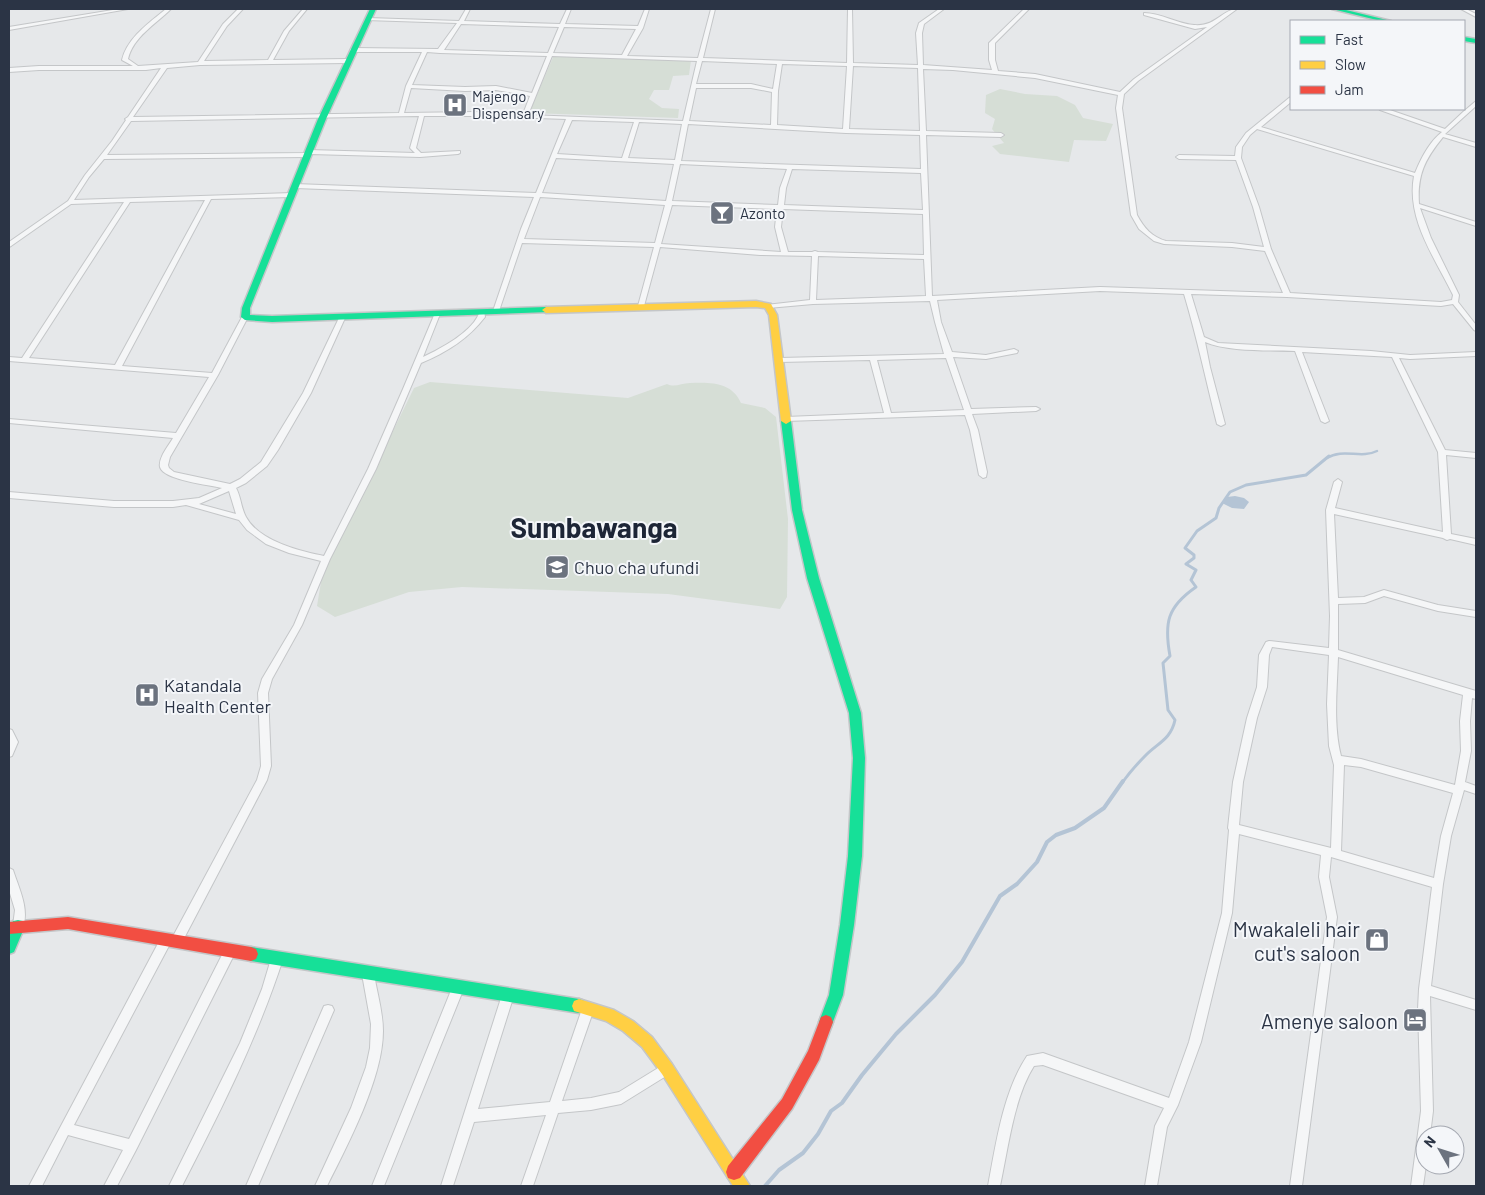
<svg xmlns="http://www.w3.org/2000/svg" width="1485" height="1195" viewBox="0 0 1485 1195" font-family="Barlow,sans-serif">
  <style>
    .green { fill: #d6ded6 }
    .water { fill: #b4c4d5 }
    .lines { fill: none; stroke-linecap: round; stroke-linejoin: round }
    .stream-far2 { stroke: #b4c4d5; stroke-width: 2.5 }
    .stream-far1 { stroke: #b4c4d5; stroke-width: 3 }
    .stream { stroke: #b4c4d5; stroke-width: 4 }
    .street-casing { stroke: #c4c6c8; stroke-width: 2 }
    .fast-casing { stroke: #c4c6c8; stroke-width: 3 }
    .slow-casing { stroke: #c4c6c8; stroke-width: 3 }
    .jam-casing { stroke: #c4c6c8; stroke-width: 3 }
    .street { fill: #f5f6f7; fill-rule: evenodd }
    .fast { fill: #16e098; fill-rule: evenodd }
    .slow { fill: #ffcf43; fill-rule: evenodd }
    .jam { fill: #f24e42; fill-rule: evenodd }
    .labels { text-anchor: middle; dominant-baseline: central; stroke-width: 4; stroke-linejoin: round; paint-order: stroke }
    .far-poi-label { font-size: 15px; fill: #2b3445; stroke: #f4f6f9; text-anchor: start }
    .poi-label { font-size: 18px; fill: #2b3445; stroke: #f4f6f9; text-anchor: start }
    .near-poi-label { font-size: 21px; fill: #2b3445; stroke: #f4f6f9; text-anchor: end }
    .town-label { font-size: 28px; font-weight: bold; fill: #1d2536; stroke: #f4f6f9 }
  </style>
  <rect width="100%" height="100%" fill="#e6e8ea"/>
  <path class="green" d="M 554,55 L 691,60 L 689,75 L 673,76 L 669,90 L 654,90 L 649,99 L 662,108 L 679,109 L 678,118 L 529,113 Z
    M 1000,89 L 1025,94 L 1057,96 L 1075,105 L 1083,118 L 1113,124 L 1106,141 L 1074,140 L 1069,162 L 1000,154 L 992,146 L 1004,143 L 992,129 L 995,119 L 985,113 L 986,95 Z
    M 430,382 L 628,398 L 667,384 C 675,388 681,383 690,383 C 711,382 732,382 741,403 L 765,408 L 776,417 L 788,519 L 787,597 L 780,609 L 668,594 L 462,587 L 409,592 L 335,617 L 317,606 L 322,576 L 414,388 Z"/>
  <path class="water" d="M 1235,496 L 1244,498 L 1249,502 L 1244,509 L 1232,508 L 1222,503 L 1227,497 Z"/>
  <g class="lines">
    <path class="stream-far2" d="M 1327,458 C 1343,448 1361,459 1377,451"/>
    <path class="stream-far1" d="M 1186,564 L 1194,558 L 1194,555 L 1185,548 L 1197,531 L 1216,518 L 1219,508 L 1230,492 L 1246,485 L 1306,475 L 1329,456
      M 1122,783 C 1129,773 1137,764 1146,755 C 1158,743 1171,739 1175,720 L 1168,710 L 1163,663 L 1170,656 C 1164,623 1167,607 1196,587 L 1191,580 L 1196,570 L 1186,564"/>
    <path class="stream" d="M 765,1186 L 779,1170 L 803,1153 L 818,1134 L 831,1111 L 842,1103 L 862,1075 L 896,1034 L 935,995 L 962,962 L 1000,896 L 1017,884 L 1037,862 L 1047,842 L 1056,835 L 1075,828 L 1104,808 L 1123,781"/>
    <defs>
      <path id="street" d="M 119,9 L 128,9 L 9,30 L 9,27 Z
        M 166,9 L 171,9 C 156,24 133,37 128,59 L 138,66 L 198,62 L 223,24 L 238,9 L 243,9 L 227,26 L 204,61 L 268,60 L 284,31 L 303,9 L 307,9 L 289,31 L 273,60 L 347,59 L 350,61 L 347,63 L 200,65 L 167,68 L 133,117 L 399,113 L 406,86 L 422,52 L 353,52 L 350,50 L 353,48 L 438,49 L 457,23 L 366,20 L 366,18 L 368,18 L 459,21 L 466,9 L 470,9 L 464,21 L 560,24 L 567,9 L 571,9 L 565,24 L 638,26 L 645,9 L 649,9 L 643,28 L 627,56 L 698,58 L 711,9 L 715,9 L 703,58 L 847,63 L 848,9 L 852,9 L 853,63 L 918,65 L 916,33 L 919,23 L 939,9 L 944,9 L 924,24 L 922,33 L 923,65 L 992,70 L 989,60 L 989,43 L 1024,9 L 1029,9 L 995,43 L 995,60 L 998,71 L 1035,74 L 1120,92 L 1134,79 L 1207,27 L 1195,29 L 1144,15 L 1144,13 C 1161,13 1178,24 1194,25 C 1216,27 1223,9 1237,9 L 1138,81 L 1124,94 L 1122,108 L 1137,215 C 1144,228 1152,237 1166,241 L 1232,243 L 1264,247 L 1253,207 L 1236,160 L 1179,159 L 1176,157 L 1179,155 L 1235,156 L 1236,147 L 1246,133 L 1289,98 L 1291,97 L 1291,102 L 1261,127 L 1415,173 C 1421,158 1430,141 1442,132 L 1380,110 L 1379,109 L 1387,109 L 1445,129 L 1463,112 L 1476,101 L 1476,106 L 1445,134 L 1476,143 L 1476,147 L 1443,137 C 1425,159 1417,175 1419,204 L 1476,222 L 1476,226 L 1420,208 L 1431,238 L 1459,295 L 1458,302 L 1476,325 L 1476,331 L 1474,330 L 1453,304 L 1441,306 L 1287,297 L 1191,294 L 1204,337 L 1218,343 L 1371,351 L 1410,355 L 1476,352 L 1476,356 L 1410,359 L 1399,358 L 1445,450 L 1476,453 L 1476,458 L 1446,455 L 1451,534 L 1476,539 L 1476,545 L 1450,539 L 1447,540 L 1443,538 L 1334,514 L 1338,598 L 1364,597 L 1384,590 L 1438,605 L 1476,611 L 1476,617 L 1438,611 L 1384,596 L 1365,603 L 1338,604 L 1338,650 L 1476,691 L 1476,699 L 1472,698 L 1470,721 L 1471,751 L 1465,782 L 1476,786 L 1476,794 L 1464,790 L 1451,836 L 1443,884 L 1431,986 L 1476,1000 L 1476,1010 L 1430,996 L 1433,1111 L 1430,1135 L 1425,1135 L 1426,1165 L 1423,1186 L 1411,1186 L 1421,1111 L 1418,1009 L 1419,989 L 1432,887 L 1331,857 L 1329,877 L 1337,917 L 1302,1186 L 1290,1186 L 1327,917 L 1319,877 L 1321,855 L 1239,834 L 1232,913 L 1201,1042 L 1178,1105 L 1167,1127 L 1157,1186 L 1145,1186 L 1155,1126 L 1164,1108 L 1043,1065 L 1034,1066 C 1014,1097 1008,1149 1000,1186 L 988,1186 C 996,1144 1003,1092 1027,1056 L 1043,1053 L 1169,1098 L 1189,1042 L 1222,913 L 1229,830 L 1228,828 L 1233,782 L 1247,718 L 1257,687 L 1259,655 L 1266,642 L 1269,641 L 1329,648 L 1330,616 L 1326,510 L 1334,482 L 1338,479 L 1342,482 L 1335,508 L 1443,532 L 1438,452 L 1392,357 L 1302,352 L 1329,421 L 1325,423 L 1321,421 L 1295,351 C 1270,350 1228,352 1205,342 L 1210,367 L 1225,424 L 1221,426 L 1217,424 C 1206,381 1197,337 1184,294 L 1100,291 L 937,300 L 941,322 L 952,352 L 986,355 L 1014,349 L 1018,351 L 1017,353 L 986,359 L 953,357 L 971,409 L 1036,407 L 1040,409 L 1036,411 L 972,414 L 978,430 L 987,472 L 986,477 L 983,478 L 979,475 L 970,430 L 965,415 L 786,421 L 782,419 L 786,417 L 884,413 L 870,360 L 780,362 L 776,360 L 780,358 L 944,354 L 935,322 L 930,301 L 813,304 L 768,308 L 765,306 L 766,305 L 810,300 L 812,256 L 760,255 L 660,247 L 644,306 L 641,308 L 638,306 L 654,247 L 522,243 L 499,311 L 496,313 L 493,311 L 521,229 L 534,197 L 295,188 L 292,186 L 295,184 L 536,193 L 566,119 L 474,116 L 424,116 L 416,148 L 421,153 L 460,151 L 460,153 L 458,154 L 420,157 L 310,154 L 310,156 L 308,157 L 104,159 L 89,177 L 74,200 L 292,193 L 295,195 L 292,197 L 211,199 L 122,366 L 212,373 L 242,317 L 245,315 L 247,316 L 248,317 L 218,375 L 170,457 L 168,465 L 169,468 L 174,472 L 230,484 L 240,479 L 261,462 L 303,393 L 339,318 L 342,316 L 344,317 L 345,318 L 311,393 L 278,450 L 267,466 L 246,483 L 236,488 C 241,497 241,508 246,517 C 259,541 299,551 324,556 L 368,469 L 403,389 L 435,313 L 437,312 L 440,314 L 423,357 C 442,348 474,331 480,311 L 484,311 L 485,317 C 469,338 446,353 421,363 L 376,469 L 330,559 L 302,625 L 272,679 L 268,693 L 271,766 L 267,780 L 180,946 L 176,947 L 172,946 L 171,942 L 74,1125 L 129,1139 L 226,947 L 230,946 L 234,947 L 236,951 L 234,955 L 136,1150 L 117,1186 L 104,1186 L 123,1150 L 68,1135 L 42,1186 L 29,1186 L 162,936 L 166,935 L 170,936 L 171,940 L 257,780 L 261,766 L 258,693 L 262,679 L 294,625 L 321,561 L 289,553 L 266,544 L 247,530 L 239,520 L 186,505 L 173,507 L 114,507 L 9,498 L 9,492 L 114,501 L 173,501 L 199,498 L 222,488 C 210,485 163,480 160,467 C 158,458 169,445 173,438 L 9,423 L 9,419 L 176,433 L 209,377 L 9,361 L 9,357 L 22,358 L 124,202 L 71,204 L 11,246 L 9,247 L 9,242 L 68,201 L 85,175 L 112,141 L 126,120 L 125,119 L 128,117 L 161,68 L 146,70 L 39,70 L 9,72 L 9,68 L 39,66 L 133,66 L 122,60 C 127,38 150,22 166,9 ZM 461,24 L 559,27 L 548,53 L 444,50 ZM 564,27 L 636,29 L 622,55 L 553,53 ZM 427,52 L 440,53 L 547,56 L 532,93 L 496,86 L 465,87 L 412,85 ZM 552,56 L 697,61 L 683,121 L 528,115 ZM 702,61 L 777,64 L 773,89 L 751,84 L 696,84 ZM 782,64 L 847,66 L 843,129 L 777,125 L 778,91 ZM 853,66 L 918,68 L 920,131 L 849,129 ZM 923,69 L 953,70 L 1035,78 L 1118,95 L 1116,108 L 1131,215 L 1139,229 L 1154,241 L 1164,244 L 1232,247 L 1265,251 L 1283,293 L 1100,287 L 932,296 L 926,135 L 1001,137 L 1004,135 L 1001,133 L 926,131 ZM 411,88 L 465,91 L 496,90 L 530,96 L 523,114 L 474,112 L 404,113 ZM 696,88 L 751,88 L 772,92 L 771,125 L 689,121 ZM 419,116 L 410,148 L 415,153 L 309,150 L 306,152 L 307,153 L 107,155 L 131,121 ZM 572,120 L 634,122 L 622,158 L 557,154 ZM 639,122 L 682,124 L 675,160 L 628,158 ZM 688,124 L 846,133 L 920,135 L 921,169 L 681,161 ZM 1257,129 L 1414,176 C 1406,219 1435,258 1453,295 L 1452,300 L 1441,302 L 1290,293 L 1271,249 L 1259,207 L 1241,158 L 1242,147 L 1250,135 ZM 556,158 L 674,164 L 666,201 L 542,193 ZM 680,164 L 787,169 L 780,188 L 778,205 L 672,201 ZM 792,169 L 921,173 L 923,210 L 784,205 L 786,188 ZM 540,197 L 665,205 L 655,243 L 524,239 ZM 205,200 L 115,365 L 29,358 L 130,202 ZM 672,205 L 777,209 L 775,227 L 781,252 L 661,244 ZM 783,209 L 923,214 L 924,255 L 818,252 L 815,251 L 812,252 L 788,252 L 781,227 ZM 818,256 L 924,259 L 926,296 L 816,300 ZM 946,358 L 964,410 L 891,413 L 877,360 ZM 229,491 L 236,514 L 199,504 ZM 1272,647 L 1329,655 L 1327,704 L 1329,746 L 1334,765 L 1331,848 L 1239,825 L 1243,782 L 1257,718 L 1267,687 L 1269,655 ZM 1338,657 L 1463,695 L 1460,721 L 1461,751 L 1455,785 L 1361,759 L 1341,756 C 1333,725 1337,689 1338,657 ZM 1344,765 L 1361,767 L 1453,793 L 1441,836 L 1434,878 L 1341,851 Z
        M 1461,9 L 1466,9 L 1476,14 L 1476,17 Z
        M 9,729 L 12,730 L 18,742 L 12,756 L 9,757 Z
        M 9,868 L 13,870 L 14,873 C 20,891 30,911 22,930 L 18,931 L 14,930 L 13,926 L 15,910 L 9,890 Z
        M 277,954 L 281,955 L 283,959 C 257,1039 220,1112 182,1186 L 169,1186 L 240,1043 L 262,989 L 271,959 L 273,955 Z
        M 368,969 L 372,970 L 374,974 C 377,993 383,1012 383,1031 C 383,1078 348,1144 327,1186 L 315,1186 L 351,1108 L 366,1067 L 370,1048 L 371,1024 L 362,974 L 364,970 Z
        M 458,983 L 462,984 L 464,988 L 384,1186 L 372,1186 L 452,988 L 454,984 Z
        M 508,990 L 512,991 L 514,995 L 478,1109 L 550,1102 L 582,1009 L 584,1005 L 588,1004 L 592,1005 L 594,1009 L 562,1101 L 591,1098 L 619,1092 L 663,1065 L 667,1063 L 671,1065 L 673,1069 L 671,1073 L 621,1104 L 591,1110 L 558,1113 L 533,1186 L 521,1186 L 546,1115 L 474,1122 L 453,1186 L 441,1186 L 502,995 L 504,991 Z
        M 328,1005 L 332,1006 L 334,1010 L 258,1186 L 246,1186 L 324,1006 Z"/>
      <path id="fast" d="M 370,9 L 376,9 L 326,119 L 250,308 L 250,315 L 272,316 L 546,307 L 550,310 L 549,312 L 272,322 L 245,320 L 241,317 L 242,308 L 318,119 Z
        M 1332,9 L 1342,9 L 1391,21 L 1381,21 Z
        M 1464,37 L 1476,39 L 1476,43 L 1464,41 Z
        M 786,418 L 791,421 L 802,510 L 819,578 L 861,713 L 865,758 L 862,856 L 854,925 L 843,995 L 831,1027 L 826,1029 L 821,1027 L 819,1022 L 829,995 L 840,925 L 848,856 L 853,758 L 849,713 L 807,578 L 792,510 L 781,421 Z
        M 18,920 L 23,921 L 25,926 L 14,952 L 9,954 L 9,931 L 13,921 Z
        M 251,947 L 579,999 L 584,1001 L 586,1006 L 584,1011 L 579,1013 L 251,961 L 246,959 L 244,954 L 246,949 Z"/>
      <path id="slow" d="M 756,301 L 771,304 L 777,315 L 791,421 L 786,424 L 781,421 L 769,315 L 765,308 L 756,307 L 546,313 L 542,310 L 546,307 Z
        M 579,999 L 614,1010 L 633,1021 L 652,1037 L 672,1064 L 750,1186 L 733,1186 L 662,1074 L 642,1047 L 623,1031 L 606,1021 L 574,1011 L 572,1006 L 574,1001 Z"/>
      <path id="jam" d="M 68,917 L 251,947 L 256,949 L 258,954 L 256,959 L 251,961 L 68,929 L 9,934 L 9,922 Z
        M 826,1015 L 831,1017 L 833,1022 L 819,1060 L 792,1109 L 740,1178 L 734,1180 L 728,1178 L 726,1172 L 728,1166 L 782,1099 L 808,1051 L 821,1017 Z"/>
    </defs>
    <use href="#street" class="street-casing"/>
    <use href="#fast" class="fast-casing"/>
    <use href="#slow" class="slow-casing"/>
    <use href="#jam" class="jam-casing"/>
    <use href="#street" class="street"/>
    <use href="#fast" class="fast"/>
    <use href="#slow" class="slow"/>
    <use href="#jam" class="jam"/>
  </g>
  <defs>
    <symbol id="hospital-square" viewBox="-11 -11 22 22"><rect x="-9" y="-9" width="18" height="18" rx="4" fill="#6c737f" stroke="#f4f6f9"/><path d="M-5-5h3v3.5h4V-5h3V5h-3V1.5h-4V5h-3Z" fill="#fff"/></symbol>
    <symbol id="bar-square" viewBox="-11 -11 22 22"><rect x="-9" y="-9" width="18" height="18" rx="4" fill="#6c737f" stroke="#f4f6f9"/><path d="M-6-5H6L.8 .8V4.5H3.5V6h-7V4.5H-.8V.8Z" fill="#fff"/></symbol>
    <symbol id="school-square" viewBox="-11 -11 22 22"><rect x="-9" y="-9" width="18" height="18" rx="4" fill="#6c737f" stroke="#f4f6f9"/><path d="M0-5L7-2L0 1L-7-2ZM-4 1L0 2.5L4 1V4Q0 6-4 4Z" fill="#fff"/></symbol>
    <symbol id="shop-square" viewBox="-11 -11 22 22"><rect x="-9" y="-9" width="18" height="18" rx="4" fill="#6c737f" stroke="#f4f6f9"/><path d="M-5-2.5h2.3a2.7 3.5 0 0 1 5.4 0H5L5.5 6h-11ZM-1.5-2.5h3a1.5 2.3 0 0 0-3 0Z" fill="#fff"/></symbol>
    <symbol id="hotel-square" viewBox="-11 -11 22 22"><rect x="-9" y="-9" width="18" height="18" rx="4" fill="#6c737f" stroke="#f4f6f9"/><path d="M-6-4.5h1.5V1H6V5H4.5V3h-9V5H-6ZM-4 0a1.8 1.8 0 1 1 3.6 0ZM.5 0V-2.5h3Q6-2.5 6 0Z" fill="#fff"/></symbol>
  </defs>
  <g fill-rule="evenodd">
    <use href="#hospital-square" x="441" y="91" width="28" height="28"/>
    <use href="#bar-square" x="708" y="199" width="28" height="28"/>
    <use href="#school-square" x="543" y="553" width="28" height="28"/>
    <use href="#hospital-square" x="133" y="681" width="28" height="28"/>
    <use href="#shop-square" x="1363" y="926" width="28" height="28"/>
    <use href="#hotel-square" x="1401" y="1006" width="28" height="28"/>
  </g>
  <g class="labels">
    <g class="far-poi-label">
      <text x="472" y="96">Majengo<tspan x="472" dy="17">Dispensary</tspan></text>
      <text x="740" y="213">Azonto</text>
    </g>
    <g class="poi-label">
      <text x="574" y="567">Chuo cha ufundi</text>
      <text x="164" y="685">Katandala<tspan x="164" dy="21">Health Center</tspan></text>
    </g>
    <g class="near-poi-label">
      <text x="1360" y="928">Mwakaleli hair<tspan x="1360" dy="24">cut's saloon</tspan></text>
      <text x="1398" y="1020">Amenye saloon</text>
    </g>
    <g class="town-label">
      <text x="594" y="527">Sumbawanga</text>
    </g>
  </g>
  <rect width="1485" height="1195" fill="none" stroke="#2b3445" stroke-width="20"/>
  <rect x="1290" y="20" width="175" height="90" fill="#f4f6f9" stroke="#a4a8b1"/>
  <rect x="1300" y="36" width="25" height="8" fill="#16e098" stroke="#a4a8b1"/>
  <text x="1335" y="45" font-size="15" fill="#2b3445">Fast</text>
  <rect x="1300" y="61" width="25" height="8" fill="#ffcf43" stroke="#a4a8b1"/>
  <text x="1335" y="70" font-size="15" fill="#2b3445">Slow</text>
  <rect x="1300" y="86" width="25" height="8" fill="#f24e42" stroke="#a4a8b1"/>
  <text x="1335" y="95" font-size="15" fill="#2b3445">Jam</text>
  <g transform="translate(1440 1150) rotate(309)"><circle r="24" fill="#f4f6f9" stroke="#a4a8b1"/>
  <path d="M0-4L9 19L0 12L-9 19Z" fill="#6c737f"/>
  <text y="-8" font-size="14" font-weight="bold" text-anchor="middle" fill="#2b3445">N</text>
  </g>
</svg>
